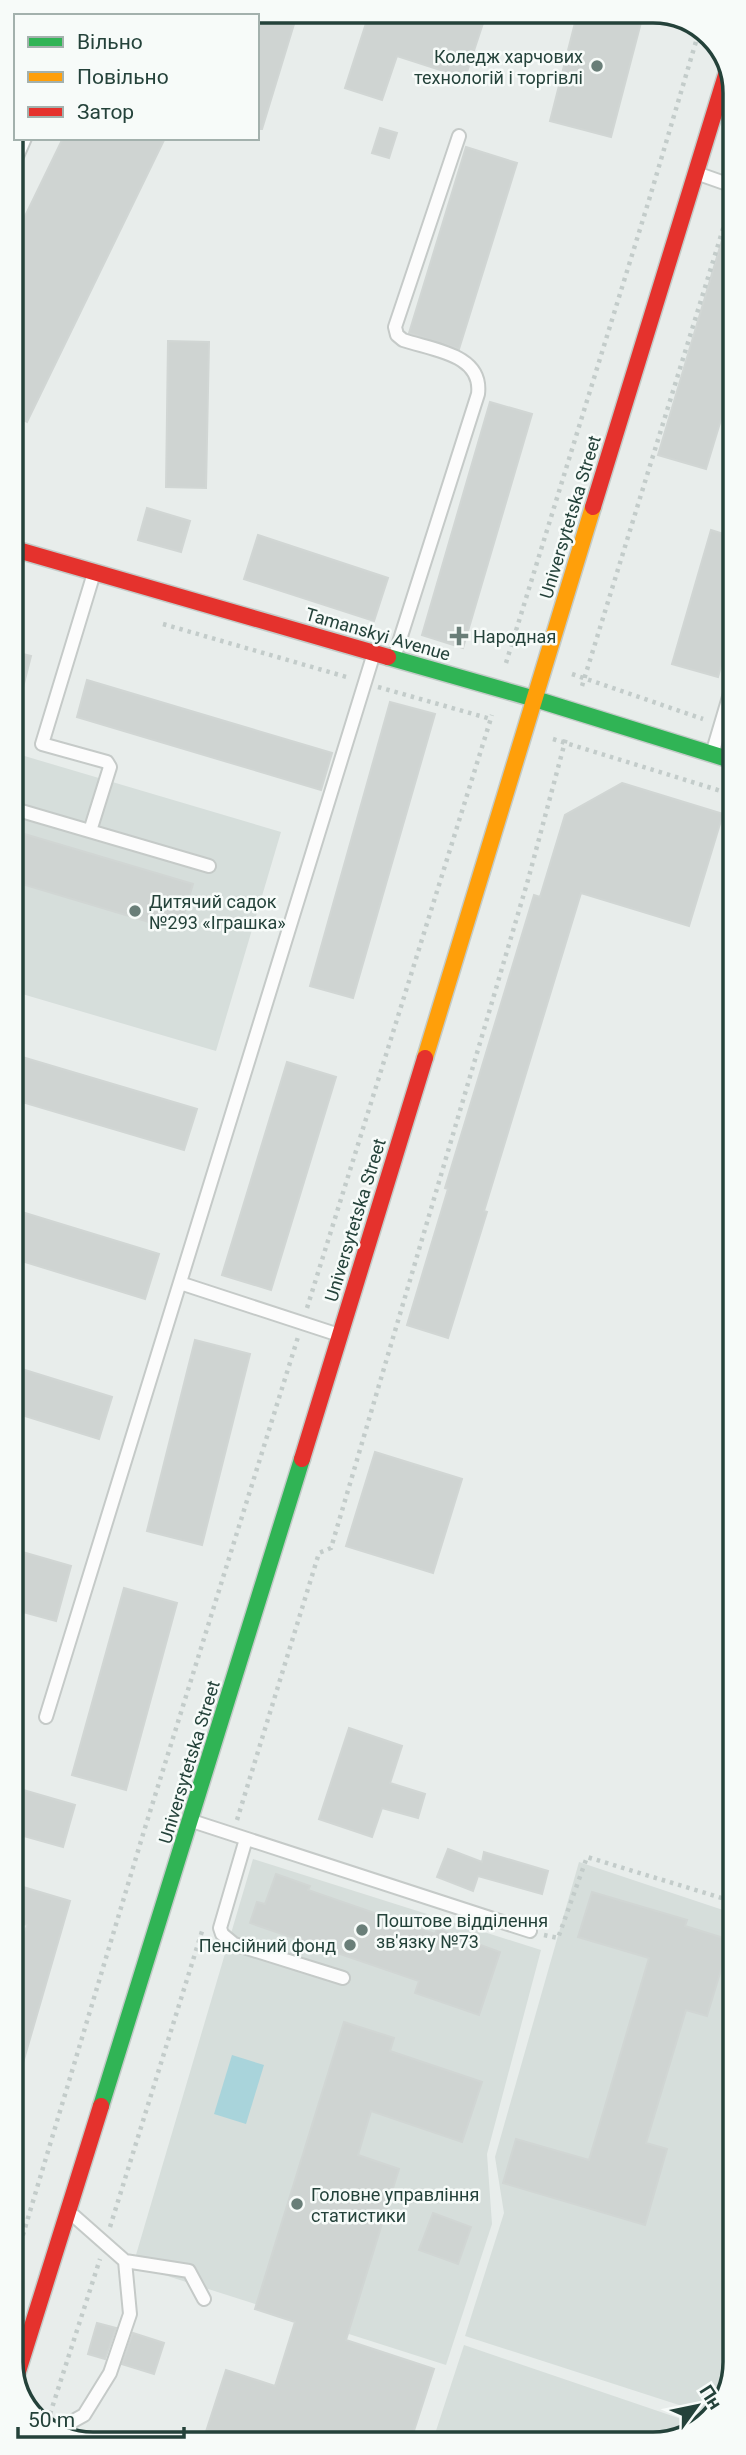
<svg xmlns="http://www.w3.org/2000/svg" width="746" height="2455" viewBox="0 0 746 2455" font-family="Roboto,sans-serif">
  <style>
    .built { fill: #d6dedb }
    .water { fill: #a9d4db }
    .building { fill: #cfd4d2; stroke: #d1d6d4; stroke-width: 2 }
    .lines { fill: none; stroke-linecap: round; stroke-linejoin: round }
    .lane-casing { stroke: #c5cac8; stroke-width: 16 }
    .fast-casing { stroke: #c3cbc8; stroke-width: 19 }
    .slow-casing { stroke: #c3cbc8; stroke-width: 19 }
    .jam-casing { stroke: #c3cbc8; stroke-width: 19 }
    .path { stroke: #c3ccca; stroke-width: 4.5; stroke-dasharray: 3.5 5; stroke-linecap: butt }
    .lane { stroke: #fcfcfc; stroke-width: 12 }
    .fast { stroke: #30b455; stroke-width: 16 }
    .slow { stroke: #ff9f0a; stroke-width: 16 }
    .jam { stroke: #e5322d; stroke-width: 16 }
    .poi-dot { fill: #697e78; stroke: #f7fbf9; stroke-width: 2.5 }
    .labels { text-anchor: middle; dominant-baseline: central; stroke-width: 5; stroke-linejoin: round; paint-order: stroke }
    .poi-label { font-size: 18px; fill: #24423a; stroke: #f7fbf9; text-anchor: start }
    .street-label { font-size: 18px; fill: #24423a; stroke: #f7fbf9 }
    .rim { fill: none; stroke: #24423a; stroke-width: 3.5 }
  </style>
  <rect width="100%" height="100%" fill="#e8edeb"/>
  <path class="built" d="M 11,752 L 281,832 L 216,1051 L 12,991 Z
    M 253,1859 L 541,1950 L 487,2154 L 492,2224 L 446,2365 L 133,2265 Z
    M 579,1862 L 735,1914 L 735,2363 L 718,2413 L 713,2416 L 465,2336 L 504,2213 L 495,2157 Z
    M 464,2345 L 699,2425 L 674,2442 L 432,2443 Z"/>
  <path class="water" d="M 232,2055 L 264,2065 L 246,2124 L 214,2114 Z"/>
  <path class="building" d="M 257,11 L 298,11 L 262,129 L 257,129 Z
    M 370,11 L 487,11 L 465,78 L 397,56 L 382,100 L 345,88 Z
    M 578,11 L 644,11 L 611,137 L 550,121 Z
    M 380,128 L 397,133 L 389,158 L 372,153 Z
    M 63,138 L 165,138 L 27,422 L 11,414 L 11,245 Z
    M 466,147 L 517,163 L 459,349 L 409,333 Z
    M 728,220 L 733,220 L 733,380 L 706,469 L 658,455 Z
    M 168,341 L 209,342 L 206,488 L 166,487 Z
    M 490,402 L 532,414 L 463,648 L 422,635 Z
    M 147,508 L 190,521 L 181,552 L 138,540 Z
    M 711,530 L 733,537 L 733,623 L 718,677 L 672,664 Z
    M 258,535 L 388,578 L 374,621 L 244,579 Z
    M 11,651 L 31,656 L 18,707 L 11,706 Z
    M 87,680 L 332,753 L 321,790 L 77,717 Z
    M 390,702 L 435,714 L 353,998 L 310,986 Z
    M 622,783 L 723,814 L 689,926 L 581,893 L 484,1211 L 487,1212 L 448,1338 L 407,1325 L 448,1189 L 445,1188 L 534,895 L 540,897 L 565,815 Z
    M 11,830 L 193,884 L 179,931 L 12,881 Z
    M 12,1054 L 197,1109 L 184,1150 L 12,1099 Z
    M 287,1062 L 336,1077 L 271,1290 L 222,1275 Z
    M 12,1209 L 159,1254 L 145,1299 L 12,1258 Z
    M 195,1340 L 250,1354 L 202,1545 L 147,1531 Z
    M 12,1366 L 112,1397 L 99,1439 L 12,1412 Z
    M 375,1452 L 462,1479 L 433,1573 L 346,1546 Z
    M 12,1549 L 71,1566 L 56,1621 L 12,1609 Z
    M 124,1588 L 177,1603 L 126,1790 L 72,1775 Z
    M 349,1728 L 402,1746 L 390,1783 L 425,1794 L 418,1818 L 382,1808 L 372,1837 L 319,1819 Z
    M 13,1787 L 75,1805 L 63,1847 L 13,1833 Z
    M 448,1849 L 482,1862 L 484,1852 L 548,1871 L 542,1894 L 478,1876 L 473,1891 L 437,1877 Z
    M 276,1874 L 310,1886 L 308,1890 L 435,1934 L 437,1929 L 500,1952 L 479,2015 L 415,1993 L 419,1981 L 250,1923 L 257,1902 L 265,1904 Z
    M 13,1884 L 70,1901 L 18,2080 L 13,2080 L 13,1973 L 27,1925 L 13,1921 Z
    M 592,1892 L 687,1920 L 685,1926 L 730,1940 L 707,2016 L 686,2010 L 646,2143 L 667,2149 L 645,2225 L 503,2183 L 516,2139 L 589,2160 L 649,1958 L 578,1937 Z
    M 344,2022 L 394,2038 L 390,2051 L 482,2082 L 462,2142 L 371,2111 L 358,2155 L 399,2169 L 346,2340 L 434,2369 L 410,2443 L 202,2444 L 226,2370 L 275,2386 L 295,2322 L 255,2309 Z
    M 433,2213 L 471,2227 L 458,2264 L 419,2250 Z
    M 97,2323 L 116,2328 L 105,2359 L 88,2354 Z
    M 133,2333 L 164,2343 L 154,2374 L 122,2364 Z"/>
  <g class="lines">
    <defs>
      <path id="lane" d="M 11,170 L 25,138
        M 699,174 L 733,186
        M 395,655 L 478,394 C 483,354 432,350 403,340 L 397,335 L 395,327 L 459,136
        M 712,754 L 734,680
        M 11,808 L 209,866
        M 90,831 L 110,767 L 107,762 L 42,744 L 94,573
        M 180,1283 L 336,1334
        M 46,1717 L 374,653
        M 195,1822 L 530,1931
        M 246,1839 L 220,1928 L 222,1934 L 234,1944 L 343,1978
        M 125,2261 L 189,2271 L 204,2299
        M 55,2431 L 84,2415 L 110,2373 L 130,2314 L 125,2261 L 74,2216"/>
      <path id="fast" d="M 388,657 L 535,699 L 734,761
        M 101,2106 L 302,1459"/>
      <path id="slow" d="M 425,1058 L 593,507"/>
      <path id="jam" d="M 593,507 L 729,65
        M 11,548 L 388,657
        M 302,1459 L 425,1058
        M 14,2384 L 101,2106"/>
    </defs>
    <use href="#lane" class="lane-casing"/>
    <use href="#fast" class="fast-casing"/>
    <use href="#slow" class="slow-casing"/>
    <use href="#jam" class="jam-casing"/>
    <path class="path" d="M 163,624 L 350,678
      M 506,663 L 649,200 L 700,28
      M 572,674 L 703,719
      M 582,686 L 731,203
      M 378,687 L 491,719
      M 553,739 L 734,795
      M 307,1308 L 492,715
      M 237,1820 L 319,1553 L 331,1548 L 528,880 L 566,738
      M 544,1935 L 558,1938 L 587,1857 L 735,1902
      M 110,2227 L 203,1928
      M 13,2268 L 144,1831 L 298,1337
      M 50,2414 L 100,2259"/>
    <use href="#lane" class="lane"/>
    <use href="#fast" class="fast"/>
    <use href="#slow" class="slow"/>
    <use href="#jam" class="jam"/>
  </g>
  <g class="poi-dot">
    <circle cx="597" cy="66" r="7"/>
    <path d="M455.5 625.5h7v7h7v7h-7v7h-7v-7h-7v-7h7z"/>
    <circle cx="135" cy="911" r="7"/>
    <circle cx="362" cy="1930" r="7"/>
    <circle cx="350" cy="1945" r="7"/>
    <circle cx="297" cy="2204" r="7"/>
  </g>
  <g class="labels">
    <g class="poi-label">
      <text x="583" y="56" text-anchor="end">Коледж харчових<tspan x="583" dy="21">технологій і торгівлі</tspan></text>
      <text x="473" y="636">Народная</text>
      <text x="149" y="901">Дитячий садок<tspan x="149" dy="21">№293 «Іграшка»</tspan></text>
      <text x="376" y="1920">Поштове відділення<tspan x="376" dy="21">зв'язку №73</tspan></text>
      <text x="336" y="1945" text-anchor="end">Пенсійний фонд</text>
      <text x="311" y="2194">Головне управління<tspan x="311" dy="21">статистики</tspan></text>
    </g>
    <g class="street-label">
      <text transform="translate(570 517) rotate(-73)">Universytetska Street</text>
      <text transform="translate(378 634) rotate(16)">Tamanskyi Avenue</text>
      <text transform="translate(355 1220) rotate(-73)">Universytetska Street</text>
      <text transform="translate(189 1762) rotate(-73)">Universytetska Street</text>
    </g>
  </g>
  <path d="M0 0H746V2455H0ZM93 23H653A70 70 0 0 1 723 93V2362A70 70 0 0 1 653 2432H93A70 70 0 0 1 23 2362V93A70 70 0 0 1 93 23Z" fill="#f7fbf9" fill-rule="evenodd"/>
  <path class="rim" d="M93 23H653A70 70 0 0 1 723 93V2362A70 70 0 0 1 653 2432H93A70 70 0 0 1 23 2362V93A70 70 0 0 1 93 23Z"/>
  <rect x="14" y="14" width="245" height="126" fill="#f7fbf9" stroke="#a3b1ad" stroke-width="2"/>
  <rect x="28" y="37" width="35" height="10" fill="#30b455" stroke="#a3b1ad" stroke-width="2"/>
  <text x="77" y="49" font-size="21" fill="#24423a">Вільно</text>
  <rect x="28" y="72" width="35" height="10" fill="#ff9f0a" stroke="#a3b1ad" stroke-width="2"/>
  <text x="77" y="84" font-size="21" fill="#24423a">Повільно</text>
  <rect x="28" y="107" width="35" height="10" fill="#e5322d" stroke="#a3b1ad" stroke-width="2"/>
  <text x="77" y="119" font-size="21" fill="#24423a">Затор</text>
  <g transform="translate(697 2406) rotate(57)" stroke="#f7fbf9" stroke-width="5" paint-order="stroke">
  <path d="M0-5L12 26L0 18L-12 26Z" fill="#24423a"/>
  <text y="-10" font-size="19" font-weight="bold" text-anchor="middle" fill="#24423a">Пн</text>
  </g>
  <path d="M18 2427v10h166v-10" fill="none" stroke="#24423a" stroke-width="3.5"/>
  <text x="28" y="2427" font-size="21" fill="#24423a" stroke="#f7fbf9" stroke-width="5" paint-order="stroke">50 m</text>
</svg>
